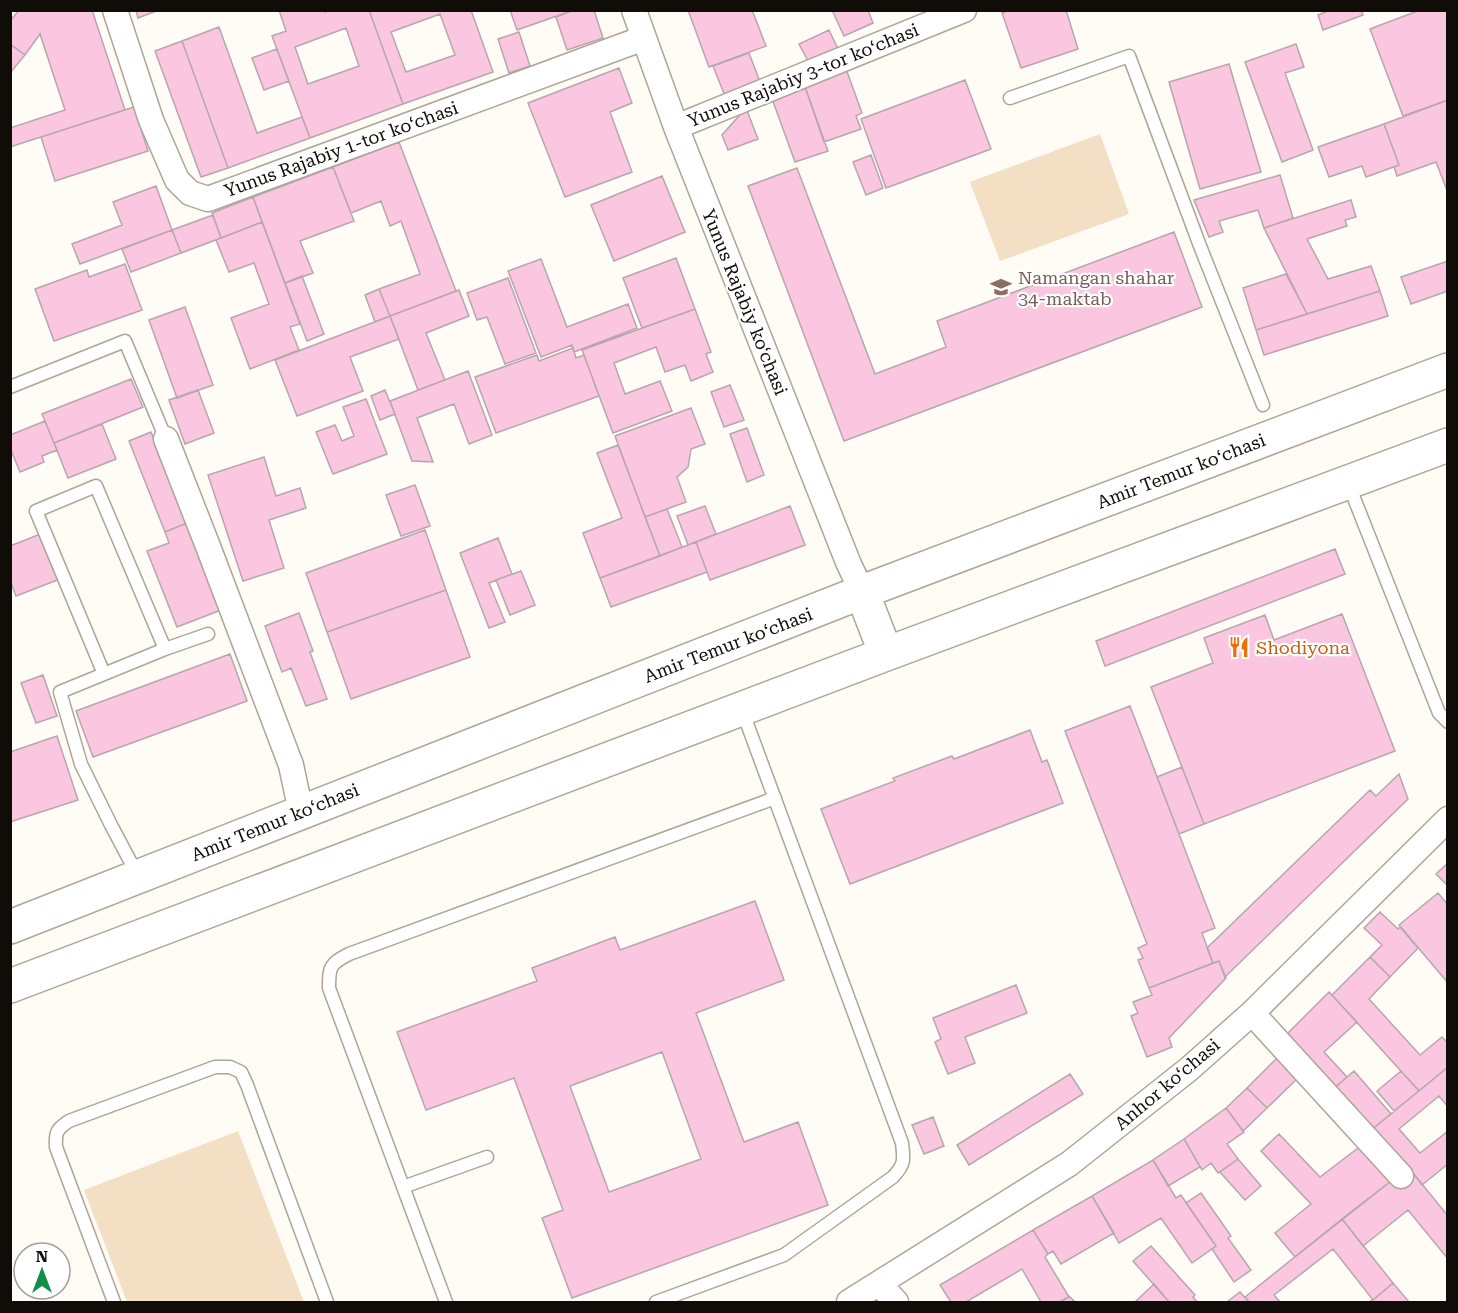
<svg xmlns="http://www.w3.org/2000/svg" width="1458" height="1313" viewBox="0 0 1458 1313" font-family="'Roboto Serif',serif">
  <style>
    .green { fill: #f3dfc3 }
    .building { fill: #fac6e0; stroke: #b7a6ae; stroke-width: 1.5; fill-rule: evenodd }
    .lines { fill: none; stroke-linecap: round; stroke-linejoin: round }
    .service-casing { stroke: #afa597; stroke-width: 15 }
    .minor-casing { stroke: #afa597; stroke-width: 27 }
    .primary-casing { stroke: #afa597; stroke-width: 36 }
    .service { stroke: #fff; stroke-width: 12 }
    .minor { stroke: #fff; stroke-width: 24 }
    .primary { stroke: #fff; stroke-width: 33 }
    .labels { text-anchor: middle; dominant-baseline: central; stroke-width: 4.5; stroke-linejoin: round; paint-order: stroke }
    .street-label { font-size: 18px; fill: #100d08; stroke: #fff }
    .education-label { font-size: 18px; fill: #785e54; stroke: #fff; text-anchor: start }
    .food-label { font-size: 18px; fill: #c56008; stroke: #fff; text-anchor: start }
  </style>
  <rect width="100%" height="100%" fill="#fffbf5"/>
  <path class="green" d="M 1100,134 L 1129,214 L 1000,261 L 970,182 Z
    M 238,1131 L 304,1302 L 127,1302 L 84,1190 Z"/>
  <path class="building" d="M 19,10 L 92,10 L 125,110 L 10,147 L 10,128 L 65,110 L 40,34 L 25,55 L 10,44 L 10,21 Z
    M 136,10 L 159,10 L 138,18 Z
    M 279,10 L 324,10 L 325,12 L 330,10 L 369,10 L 403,104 L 310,138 L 272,36 L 286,31 ZM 346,28 L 359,66 L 308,84 L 295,47 Z
    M 369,10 L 471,10 L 493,72 L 403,104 ZM 440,14 L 455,55 L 406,72 L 391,32 Z
    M 510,10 L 574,10 L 517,30 Z
    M 574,10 L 594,10 L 603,38 L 567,50 L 556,17 Z
    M 688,10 L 752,10 L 766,46 L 709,67 Z
    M 832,10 L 868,10 L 873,23 L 844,36 Z
    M 1010,10 L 1066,10 L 1078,49 L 1021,68 L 1002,13 Z
    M 1330,10 L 1361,10 L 1363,15 L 1323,30 L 1318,15 Z
    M 1420,10 L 1448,10 L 1448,100 L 1403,116 L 1370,29 Z
    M 219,27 L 257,133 L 302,117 L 310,138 L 228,168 L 182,41 Z
    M 829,30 L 838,49 L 809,63 L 799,44 Z
    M 519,32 L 530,66 L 509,73 L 498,39 Z
    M 182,41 L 228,168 L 201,177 L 155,51 Z
    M 10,44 L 25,55 L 10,73 Z
    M 1296,44 L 1304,67 L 1285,73 L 1313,150 L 1282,162 L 1245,62 Z
    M 277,49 L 289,81 L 264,90 L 252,58 Z
    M 749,53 L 762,87 L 727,101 L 713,66 Z
    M 1229,64 L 1261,172 L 1200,189 L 1169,82 Z
    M 619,68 L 632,103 L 610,112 L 632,172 L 565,197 L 528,103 Z
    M 846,69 L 862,113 L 856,116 L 861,129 L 824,142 L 804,84 Z
    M 965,80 L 991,149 L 886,188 L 861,119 Z
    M 804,84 L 828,151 L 795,162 L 771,96 Z
    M 1448,100 L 1448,193 L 1436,162 L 1397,176 L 1394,167 L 1399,165 L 1384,124 Z
    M 134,107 L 148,151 L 55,181 L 41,137 Z
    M 746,108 L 758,139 L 728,150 L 722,135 Z
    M 1384,124 L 1399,165 L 1366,177 L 1362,166 L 1329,177 L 1318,147 Z
    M 399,142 L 456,291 L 390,316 L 379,289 L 420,274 L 401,221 L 390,226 L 381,201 L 351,213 L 333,167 Z
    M 871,155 L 883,188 L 866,195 L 853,162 Z
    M 333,167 L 354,221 L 300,241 L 313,273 L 285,283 L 253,197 Z
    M 797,168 L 875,374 L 946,347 L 937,321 L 1174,232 L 1202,307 L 844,441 L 748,186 Z
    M 1280,175 L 1293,218 L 1264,228 L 1258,210 L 1219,221 L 1223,232 L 1209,237 L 1194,200 Z
    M 662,176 L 685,232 L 614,261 L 591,205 Z
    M 156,186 L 172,230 L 80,264 L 72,244 L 122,225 L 113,202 Z
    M 253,197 L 262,222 L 221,238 L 212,213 Z
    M 1351,200 L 1356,217 L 1345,220 L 1347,226 L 1307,239 L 1328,279 L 1371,266 L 1380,291 L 1307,314 L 1264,228 Z
    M 213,215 L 221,238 L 181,253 L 172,230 Z
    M 262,222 L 300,324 L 290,327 L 299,350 L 250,369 L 231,318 L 269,304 L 254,263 L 229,272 L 216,240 Z
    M 172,230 L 181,253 L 131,272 L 122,249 Z
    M 676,258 L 695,309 L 642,328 L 623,278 Z
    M 541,259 L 567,327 L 628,304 L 637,328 L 574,352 L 572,345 L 541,357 L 508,271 Z
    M 1448,261 L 1448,291 L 1411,304 L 1401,277 Z
    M 125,264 L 142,310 L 54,341 L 35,289 L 87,270 L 89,277 Z
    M 1286,274 L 1307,314 L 1256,330 L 1243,288 Z
    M 302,276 L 324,334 L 307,341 L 285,283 Z
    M 508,278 L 536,353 L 505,364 L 487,317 L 477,320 L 467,293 Z
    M 379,289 L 390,316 L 375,322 L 365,295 Z
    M 459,290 L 469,316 L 426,333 L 445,380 L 418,390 L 390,316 Z
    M 1380,291 L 1388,316 L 1264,355 L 1256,330 Z
    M 185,307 L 213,385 L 177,398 L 149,320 Z
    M 695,309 L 711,352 L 706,354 L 713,372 L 691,381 L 685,365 L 665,372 L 656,347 L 614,363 L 625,394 L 660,381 L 672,411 L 613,433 L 582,350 Z
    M 390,316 L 399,339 L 350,357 L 363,391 L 297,416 L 275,360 Z
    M 573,348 L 576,358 L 584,355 L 599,396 L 496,433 L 475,377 L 537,355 L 539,361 Z
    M 468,371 L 492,435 L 469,444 L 454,404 L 417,418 L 433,462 L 412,461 L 390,401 Z
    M 131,379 L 143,407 L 54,443 L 42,414 Z
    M 730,385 L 744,420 L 724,427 L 711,392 Z
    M 198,390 L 214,433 L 185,444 L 169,400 Z
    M 385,390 L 395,414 L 380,420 L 371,396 Z
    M 366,399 L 387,454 L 333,474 L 316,432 L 335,425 L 342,441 L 354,436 L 343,407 Z
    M 691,408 L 705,444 L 691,449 L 688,467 L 677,477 L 686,502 L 645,517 L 615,436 Z
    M 45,421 L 57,450 L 42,456 L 44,462 L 20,472 L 10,448 L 10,435 Z
    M 102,424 L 116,459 L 68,478 L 54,443 Z
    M 747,428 L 764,475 L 747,482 L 730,434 Z
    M 151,432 L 187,523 L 165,532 L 129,441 Z
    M 618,445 L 660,556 L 600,578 L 583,533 L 622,518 L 597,453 Z
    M 264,457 L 276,496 L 300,488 L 306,508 L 269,520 L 284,568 L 243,581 L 208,475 Z
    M 415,485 L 430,526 L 401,536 L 386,495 Z
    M 705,506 L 716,534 L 688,545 L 677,516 Z
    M 790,506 L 805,545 L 710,580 L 696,542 Z
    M 667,509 L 682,547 L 660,556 L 645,517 Z
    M 187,523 L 221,610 L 177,627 L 147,551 L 169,543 L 165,532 Z
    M 425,530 L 446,590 L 327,632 L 306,573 Z
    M 43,533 L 60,579 L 16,596 L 10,580 L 10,546 Z
    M 498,538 L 512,574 L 489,583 L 505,622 L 489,628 L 460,553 Z
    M 696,542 L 707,572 L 611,607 L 600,578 Z
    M 1335,549 L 1345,574 L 1105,666 L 1096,641 Z
    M 521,571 L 535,605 L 510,615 L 496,580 Z
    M 446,590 L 470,657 L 351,699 L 327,632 Z
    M 299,613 L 313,651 L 310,652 L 327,699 L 306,706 L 291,668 L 282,672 L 265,626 Z
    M 1342,614 L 1395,751 L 1204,824 L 1151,687 L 1213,663 L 1204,638 L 1265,615 L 1274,640 Z
    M 230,654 L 247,701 L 93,757 L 76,711 Z
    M 43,675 L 57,716 L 36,723 L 21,683 Z
    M 1130,706 L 1215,928 L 1202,933 L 1213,963 L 1149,988 L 1138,960 L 1143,958 L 1138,948 L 1147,944 L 1065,731 Z
    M 1030,730 L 1042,762 L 1047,760 L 1063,803 L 850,884 L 821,809 L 895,781 L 893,778 L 952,756 L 954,759 Z
    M 57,736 L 78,800 L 10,822 L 10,752 Z
    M 1182,767 L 1204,824 L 1179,834 L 1157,777 Z
    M 1399,774 L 1408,799 L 1225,977 L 1219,961 L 1213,963 L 1207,948 L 1370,790 L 1376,796 Z
    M 1448,863 L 1448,886 L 1436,874 Z
    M 1438,893 L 1448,905 L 1448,983 L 1399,925 Z
    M 755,901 L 784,980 L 696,1013 L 744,1142 L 798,1122 L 828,1205 L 572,1298 L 542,1218 L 563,1210 L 514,1078 L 426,1110 L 397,1032 L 537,981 L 532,968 L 615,937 L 620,950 ZM 662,1052 L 701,1159 L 609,1192 L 570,1086 Z
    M 1380,912 L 1398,929 L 1400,927 L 1418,948 L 1390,977 L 1370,957 L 1382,945 L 1364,928 Z
    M 1370,957 L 1390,977 L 1369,999 L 1420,1055 L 1442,1037 L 1448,1043 L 1448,1067 L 1419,1091 L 1332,995 Z
    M 1219,961 L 1226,978 L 1169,1038 L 1172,1047 L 1147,1057 L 1131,1016 L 1138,1013 L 1133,1002 L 1152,995 L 1149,988 Z
    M 1016,985 L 1027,1013 L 965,1037 L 975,1063 L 948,1074 L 935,1042 L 941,1039 L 933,1018 Z
    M 1329,992 L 1357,1022 L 1324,1052 L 1347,1077 L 1330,1092 L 1282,1039 Z
    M 1282,1053 L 1302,1074 L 1267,1108 L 1247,1088 Z
    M 1448,1067 L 1448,1107 L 1439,1096 L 1399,1129 L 1420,1153 L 1448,1131 L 1448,1164 L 1422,1185 L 1413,1173 L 1408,1176 L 1370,1131 Z
    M 1354,1071 L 1391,1114 L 1370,1131 L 1334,1088 Z
    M 1401,1071 L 1419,1091 L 1394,1111 L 1377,1091 Z
    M 1070,1074 L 1083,1094 L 969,1165 L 957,1145 Z
    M 1247,1088 L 1267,1108 L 1243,1131 L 1226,1108 Z
    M 1226,1108 L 1244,1132 L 1227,1144 L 1238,1159 L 1218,1173 L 1211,1163 L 1202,1170 L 1184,1139 Z
    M 933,1117 L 944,1146 L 924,1154 L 912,1125 Z
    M 1279,1134 L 1320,1177 L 1366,1142 L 1395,1178 L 1295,1257 L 1275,1233 L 1311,1204 L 1261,1151 Z
    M 1184,1139 L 1200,1167 L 1168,1186 L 1153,1160 Z
    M 1238,1159 L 1261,1186 L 1245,1200 L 1220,1172 Z
    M 1153,1160 L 1176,1198 L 1181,1195 L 1216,1246 L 1192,1263 L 1161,1218 L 1119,1243 L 1092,1196 Z
    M 1413,1173 L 1448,1216 L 1448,1259 L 1408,1210 L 1363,1246 L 1342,1219 L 1395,1178 L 1399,1183 Z
    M 1201,1193 L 1231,1236 L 1228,1238 L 1251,1270 L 1234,1282 L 1212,1249 L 1216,1246 L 1186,1203 Z
    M 1092,1196 L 1114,1233 L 1061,1264 L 1053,1251 L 1048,1254 L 1033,1230 Z
    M 1342,1219 L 1393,1283 L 1373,1300 L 1333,1249 L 1274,1295 L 1280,1302 L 1249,1302 L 1245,1297 Z
    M 1033,1230 L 1048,1254 L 1045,1257 L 1069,1297 L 1059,1302 L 1041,1302 L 1022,1269 L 966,1302 L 951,1302 L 940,1285 Z
    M 1151,1246 L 1195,1295 L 1193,1297 L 1197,1302 L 1169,1302 L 1133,1261 Z
    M 1393,1283 L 1409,1302 L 1369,1302 L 1373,1300 Z
    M 1154,1284 L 1169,1302 L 1135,1302 Z
    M 1240,1292 L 1249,1302 L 1227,1302 Z
    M 1069,1296 L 1075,1302 L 1059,1302 L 1069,1297 Z"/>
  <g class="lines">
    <defs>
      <path id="service" d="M 1010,98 L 1129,56 L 1200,246 L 1263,405
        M 10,387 L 125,341 L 166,439
        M 1348,483 L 1439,713 L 1448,722
        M 165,649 L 208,634
        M 104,674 L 36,511 L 96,486 L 165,649 L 60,692 L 81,764 L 111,825 L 138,876
        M 403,1187 L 487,1157
        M 114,1302 L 56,1147 C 55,1132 57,1129 69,1121 L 215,1067 L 230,1067 L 241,1072 L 247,1085 L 327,1302
        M 446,1302 L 329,988 C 329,966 330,964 349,954 L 775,798
        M 656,1302 L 784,1255 L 893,1177 C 905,1164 904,1160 902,1143 L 742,710"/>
      <path id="minor" d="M 115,10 L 151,120 L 177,180 L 190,193 L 208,199 L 644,38
        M 634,10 L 676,127 L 848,562 L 862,592
        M 676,127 L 964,10
        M 166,439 L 209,549 L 291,765 L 301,812
        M 1252,1013 L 1401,1176
        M 879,1284 L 896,1302
        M 849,1302 L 1069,1164 L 1189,1069 L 1252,1013 L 1448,819"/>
      <path id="primary" d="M 862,592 L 886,654
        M 10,927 L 862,592 L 1448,370
        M 10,986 L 886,654 L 1448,445"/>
    </defs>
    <use href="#service" class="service-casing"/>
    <use href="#minor" class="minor-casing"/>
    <use href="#primary" class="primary-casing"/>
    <use href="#service" class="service"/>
    <use href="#minor" class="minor"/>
    <use href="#primary" class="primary"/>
  </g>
  <defs>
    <symbol id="school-bare" viewBox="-9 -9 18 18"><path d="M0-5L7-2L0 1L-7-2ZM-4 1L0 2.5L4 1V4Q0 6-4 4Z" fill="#8d6e63" stroke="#fff" stroke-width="2.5" paint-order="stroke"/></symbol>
    <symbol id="restaurant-bare" viewBox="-9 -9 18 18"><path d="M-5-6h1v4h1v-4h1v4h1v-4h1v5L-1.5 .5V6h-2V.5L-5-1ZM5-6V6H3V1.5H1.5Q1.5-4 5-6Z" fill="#e8710a" stroke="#fff" stroke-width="2.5" paint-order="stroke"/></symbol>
  </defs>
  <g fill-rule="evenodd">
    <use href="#school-bare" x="986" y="272" width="30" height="30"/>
    <use href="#restaurant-bare" x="1224" y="632" width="30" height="30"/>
  </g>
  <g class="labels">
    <g class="street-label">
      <text transform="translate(803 75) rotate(-22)">Yunus Rajabiy 3-tor koʻchasi</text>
      <text transform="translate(341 149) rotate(-20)">Yunus Rajabiy 1-tor koʻchasi</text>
      <text transform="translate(745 302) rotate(68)">Yunus Rajabiy ko‘chasi</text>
      <text transform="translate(1181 471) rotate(-21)">Amir Temur koʻchasi</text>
      <text transform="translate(728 645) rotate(-21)">Amir Temur koʻchasi</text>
      <text transform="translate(275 822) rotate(-22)">Amir Temur koʻchasi</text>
      <text transform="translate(1167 1084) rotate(-40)">Anhor koʻchasi</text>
    </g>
    <g class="education-label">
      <text x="1018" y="277">Namangan shahar<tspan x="1018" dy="21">34-maktab</tspan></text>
    </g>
    <g class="food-label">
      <text x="1256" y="647">Shodiyona</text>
    </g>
  </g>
  <rect width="1458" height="1313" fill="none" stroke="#100d08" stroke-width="24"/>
  <g transform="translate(42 1271)"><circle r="28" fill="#ffffff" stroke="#9f9e9c" stroke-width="1.5"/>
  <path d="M0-4.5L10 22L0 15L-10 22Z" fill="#138e49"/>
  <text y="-9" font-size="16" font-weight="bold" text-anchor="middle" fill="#100d08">N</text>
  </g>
</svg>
